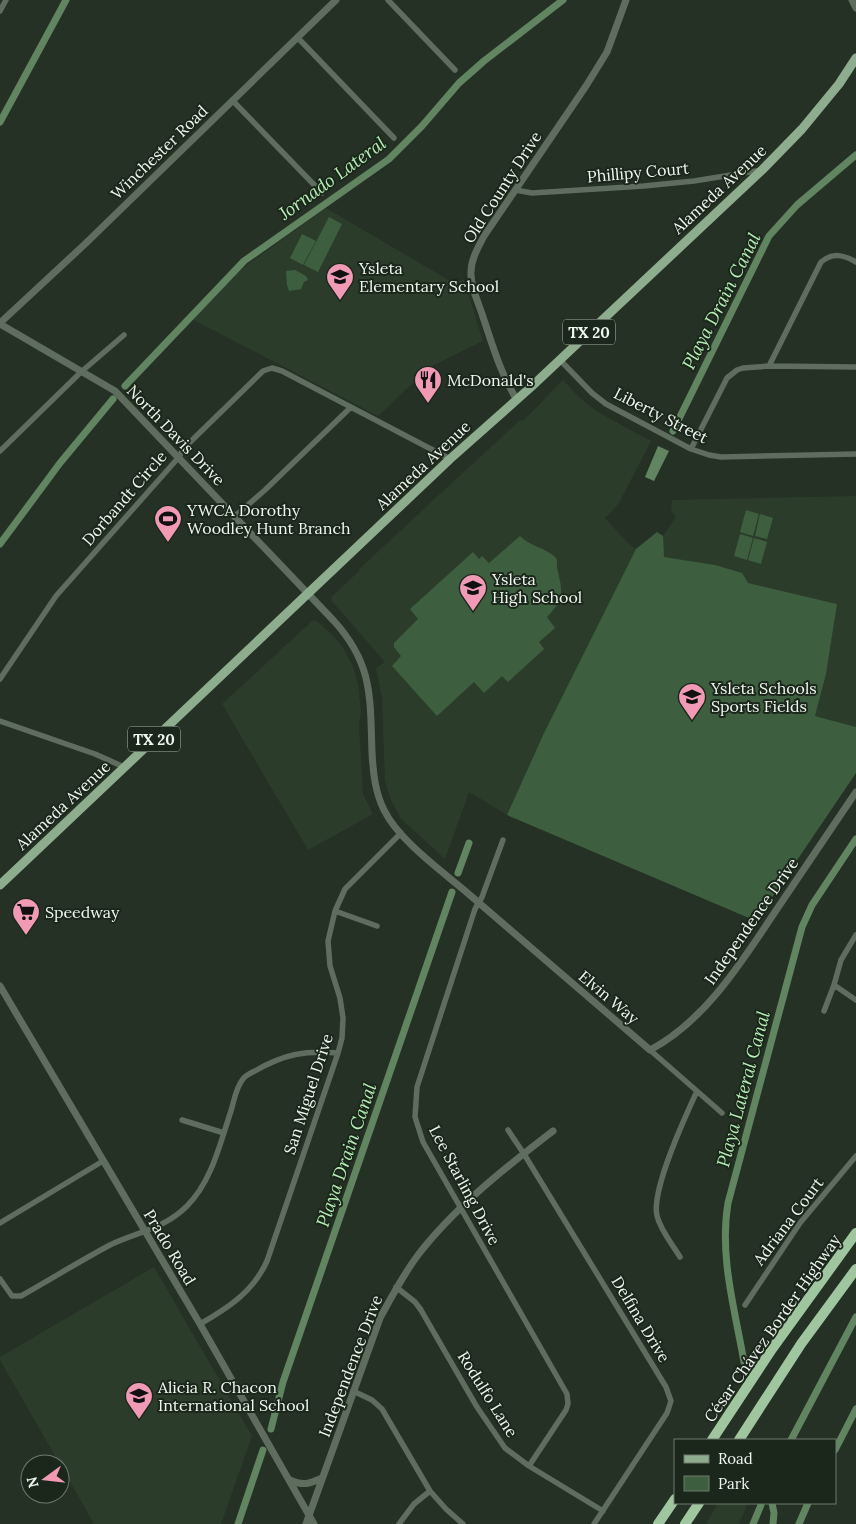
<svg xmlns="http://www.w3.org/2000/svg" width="856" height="1524" viewBox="0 0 856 1524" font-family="Lora,serif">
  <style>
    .built { fill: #2b3c2b }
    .green { fill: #3e5f3f }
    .water { fill: #618461 }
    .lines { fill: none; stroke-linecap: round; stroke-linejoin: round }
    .canal { stroke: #618461; stroke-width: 7 }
    .minor { stroke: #5e6d5e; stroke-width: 5.5 }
    .tertiary { stroke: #5e6d5e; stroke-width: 7 }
    .primary { stroke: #8ead8e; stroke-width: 9 }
    .motorway { stroke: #a0c6a0; stroke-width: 10 }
    .labels { text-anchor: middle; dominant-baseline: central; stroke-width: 4; stroke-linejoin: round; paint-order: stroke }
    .shield { fill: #1b271b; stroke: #afb8af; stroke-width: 1 }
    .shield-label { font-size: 15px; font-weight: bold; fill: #eef6ee }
    .street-label { font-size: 16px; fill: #eef6ee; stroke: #1b271b }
    .poi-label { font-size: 16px; fill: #eef6ee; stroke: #1b271b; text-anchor: start }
    .water-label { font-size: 18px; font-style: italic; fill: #b6efb7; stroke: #1b271b }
  </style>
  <rect width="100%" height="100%" fill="#253125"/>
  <path class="built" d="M 326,208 L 452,282 L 464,280 L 483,341 L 430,367 L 378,416 L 192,319 L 236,273 Z
    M 563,380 L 579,397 L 596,411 L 651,441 L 619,503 L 605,518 L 629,544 L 636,549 L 544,733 L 507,815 L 469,792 L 445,859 L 401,819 L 391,800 L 385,781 L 382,698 L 376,668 L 385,662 L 331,600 L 332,596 L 358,572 L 359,569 L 519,421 L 524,420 Z
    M 856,496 L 856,727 L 815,716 L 826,674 L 837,604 L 748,583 L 715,565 L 663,557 L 663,536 L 676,517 L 671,511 L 672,500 Z
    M 315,620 L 318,622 L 331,634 L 342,646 L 353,666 L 358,684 L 361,712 L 359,725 L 363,794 L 373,814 L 308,850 L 222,704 L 312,621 Z
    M 154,1267 L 252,1436 L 221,1524 L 94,1524 L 0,1360 L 0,1357 Z
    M 718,1503 L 748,1503 L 739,1524 L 706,1524 Z"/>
  <path class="green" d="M 329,217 L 342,224 L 330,248 L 319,242 L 330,248 L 318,272 L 304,265 Z
    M 302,234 L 316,241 L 303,265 L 290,258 Z
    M 295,270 L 306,276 L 308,280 L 304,282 L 301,289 L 289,291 L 287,285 L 286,271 Z
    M 746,510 L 759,514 L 753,536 L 740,532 Z
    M 760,514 L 773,518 L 767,539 L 755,536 Z
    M 657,532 L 663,536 L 664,557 L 715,565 L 742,573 L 748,583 L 837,604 L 826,674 L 815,716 L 856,727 L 856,773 L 756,921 L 507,815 L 544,733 L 636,549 Z
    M 740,534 L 753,538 L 747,560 L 734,556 Z
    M 520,536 C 529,546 543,547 554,556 C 558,559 557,562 557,567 C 562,591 566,597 547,617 L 555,628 L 539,642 L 544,649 L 508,682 L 502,676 L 484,693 L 474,682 L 437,716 L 392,666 L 401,656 L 394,647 L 394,643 L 418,619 L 410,609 L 473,552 L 479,559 L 482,556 L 489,563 Z
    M 754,538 L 767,542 L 761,564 L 748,560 Z"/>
  <path class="water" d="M 658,446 L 669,451 L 654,481 L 645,477 Z"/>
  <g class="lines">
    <path class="canal" d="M 0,122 L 66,0
      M 125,386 L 244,261 L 389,159 L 422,126 L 459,83 L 484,61 L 563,0
      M 673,431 L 769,236 L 797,205 L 856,155
      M 0,544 L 60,463 L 113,399
      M 458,873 L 469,843
      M 744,1362 C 735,1310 719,1256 728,1203 L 802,927 L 812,905 L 856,839
      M 271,1429 L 283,1382 L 452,892
      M 791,1440 L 856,1317
      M 835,1450 L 856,1409
      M 772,1503 L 774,1513 L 773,1524
      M 238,1524 L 263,1450
      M 753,1524 L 761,1505
      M 799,1524 L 808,1503"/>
    <path class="minor" d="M 388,0 L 455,70
      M 0,11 L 6,0
      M 298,38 L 394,138
      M 232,100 L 322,193
      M 515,190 L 532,193 L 644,186 L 694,181 L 762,170
      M 560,360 L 592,393 L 606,404 L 691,449 L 709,455 L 721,457 L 856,454
      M 769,366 L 821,262 C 833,252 844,255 856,262
      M 691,449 L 727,378 L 737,370 L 743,368 L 769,366 L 856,367
      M 0,451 L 81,372 L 124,335
      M 235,516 L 265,490 L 350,408
      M 0,679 L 56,596 L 179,457 L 183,449 L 263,371 L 272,368 L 282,371 L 450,459
      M 0,721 L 95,754 L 124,767
      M 503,840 L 482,897 L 475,909 L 417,1087 L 415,1117 L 423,1142 L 567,1394 L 568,1404 L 566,1410 L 529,1466
      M 335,911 L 377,926
      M 834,985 L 856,1000
      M 824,1011 L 834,985 L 841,960 L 856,935
      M 650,1050 L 722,1113
      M 182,1120 L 224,1133
      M 508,1130 L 524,1154 L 666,1387 L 671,1401 L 667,1413 L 594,1524
      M 0,1223 L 103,1161
      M 680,1257 C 672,1244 661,1231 657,1216 C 651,1190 685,1117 697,1091
      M 0,1279 L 12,1296 L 21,1296 C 51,1279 80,1261 110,1245 C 137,1232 164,1229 187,1206 C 212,1181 220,1143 231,1111 C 234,1101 236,1087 243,1079 C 246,1075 251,1073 255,1071 C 284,1054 306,1050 338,1053
      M 396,1287 L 415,1302 L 421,1310 L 477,1407 L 505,1448 L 529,1466 L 603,1511
      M 745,1305 L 800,1223 L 856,1156
      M 200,1324 C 228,1308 253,1292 267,1261 L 338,1053 L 342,1038 L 343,1018 L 340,998 L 330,966 L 328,941 L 335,911 L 345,889 L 401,833
      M 353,1391 L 372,1400 L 382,1409 L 430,1491 L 446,1509 L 463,1524
      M 399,1524 L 414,1504 L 430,1491"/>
    <path class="tertiary" d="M 852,0 L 856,8
      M 0,323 L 85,244 L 336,0
      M 0,324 L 115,391 L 334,621 C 373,664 370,697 372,752 C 373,772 375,792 384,810 C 398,839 439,869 464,890 C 526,944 588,997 650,1050 C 707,1020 744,958 779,906 C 805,868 830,830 856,792
      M 517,400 C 500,373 492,343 482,314 C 478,301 470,286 471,272 C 471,259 478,248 484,236 L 586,86 L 607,52 L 626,0
      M 0,986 L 200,1324 L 314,1524
      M 290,1480 C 303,1486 309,1484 322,1478
      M 306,1524 L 380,1318 C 392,1296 403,1275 418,1255 C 454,1208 506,1167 553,1131"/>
    <path class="primary" d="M 0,885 L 450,459 L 531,387 L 762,170 L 802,129 L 839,84 L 856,58"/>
    <path class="motorway" d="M 712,1440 L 772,1349 L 856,1233
      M 739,1440 L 801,1344 L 856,1269
      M 658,1524 L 675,1499
      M 685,1524 L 699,1503"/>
  </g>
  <defs>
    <symbol id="school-pin" viewBox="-11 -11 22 30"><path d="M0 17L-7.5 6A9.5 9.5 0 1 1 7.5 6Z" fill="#f09ab6" stroke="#1b271b"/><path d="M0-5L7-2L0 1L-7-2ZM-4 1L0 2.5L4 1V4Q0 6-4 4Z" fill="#111"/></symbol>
    <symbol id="restaurant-pin" viewBox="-11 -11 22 30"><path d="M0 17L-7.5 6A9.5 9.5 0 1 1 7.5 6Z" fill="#f09ab6" stroke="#1b271b"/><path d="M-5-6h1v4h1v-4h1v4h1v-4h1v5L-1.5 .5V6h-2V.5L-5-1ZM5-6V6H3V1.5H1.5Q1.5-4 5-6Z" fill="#111"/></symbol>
    <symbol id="stadium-pin" viewBox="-11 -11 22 30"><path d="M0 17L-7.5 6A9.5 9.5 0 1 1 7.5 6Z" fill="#f09ab6" stroke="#1b271b"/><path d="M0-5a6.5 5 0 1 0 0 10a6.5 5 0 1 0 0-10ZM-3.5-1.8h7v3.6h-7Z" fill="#111"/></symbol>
    <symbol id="supermarket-pin" viewBox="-11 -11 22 30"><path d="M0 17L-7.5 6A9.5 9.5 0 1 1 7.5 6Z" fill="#f09ab6" stroke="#1b271b"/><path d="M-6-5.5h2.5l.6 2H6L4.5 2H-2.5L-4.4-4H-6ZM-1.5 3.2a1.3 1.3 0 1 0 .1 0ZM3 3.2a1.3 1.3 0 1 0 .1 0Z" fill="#111"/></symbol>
  </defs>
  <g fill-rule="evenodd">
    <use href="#school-pin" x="324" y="261" width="32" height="43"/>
    <use href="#restaurant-pin" x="412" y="364" width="32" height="43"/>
    <use href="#stadium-pin" x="152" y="503" width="32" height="43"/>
    <use href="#school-pin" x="457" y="572" width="32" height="43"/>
    <use href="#school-pin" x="676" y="681" width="32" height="43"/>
    <use href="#supermarket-pin" x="10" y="896" width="32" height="43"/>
    <use href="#school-pin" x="123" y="1380" width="32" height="43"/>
  </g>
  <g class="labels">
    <g class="shield">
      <rect x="563" y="319.5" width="52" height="25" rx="4"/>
      <rect x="128" y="726.5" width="52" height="25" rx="4"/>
    </g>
    <g class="shield-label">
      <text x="589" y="332">TX 20</text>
      <text x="154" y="739">TX 20</text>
    </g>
    <g class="street-label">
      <text transform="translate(159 152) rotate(-44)">Winchester Road</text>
      <text transform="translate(638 172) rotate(-5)">Phillipy Court</text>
      <text transform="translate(502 187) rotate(-57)">Old County Drive</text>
      <text transform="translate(719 189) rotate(-43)">Alameda Avenue</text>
      <text transform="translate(661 415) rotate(27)">Liberty Street</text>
      <text transform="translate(176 435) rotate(46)">North Davis Drive</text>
      <text transform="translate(423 465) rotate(-43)">Alameda Avenue</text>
      <text transform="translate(124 498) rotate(-49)">Dorbandt Circle</text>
      <text transform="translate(63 805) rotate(-43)">Alameda Avenue</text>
      <text transform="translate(751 921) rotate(-55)">Independence Drive</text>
      <text transform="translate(609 997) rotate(40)">Elvin Way</text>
      <text transform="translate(308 1094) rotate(-72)">San Miguel Drive</text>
      <text transform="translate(465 1185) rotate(62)">Lee Starling Drive</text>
      <text transform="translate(788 1221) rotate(-53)">Adriana Court</text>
      <text transform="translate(170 1247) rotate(59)">Prado Road</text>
      <text transform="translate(641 1319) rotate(59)">Delfina Drive</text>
      <text transform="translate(772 1328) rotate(-55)">César Chávez Border Highway</text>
      <text transform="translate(350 1366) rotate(-69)">Independence Drive</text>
      <text transform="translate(488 1394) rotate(58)">Rodulfo Lane</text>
    </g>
    <g class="poi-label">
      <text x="359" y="268">Ysleta<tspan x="359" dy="18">Elementary School</tspan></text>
      <text x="447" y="380">McDonald's</text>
      <text x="187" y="510">YWCA Dorothy<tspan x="187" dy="18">Woodley Hunt Branch</tspan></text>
      <text x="492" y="579">Ysleta<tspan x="492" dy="18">High School</tspan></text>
      <text x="711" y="688">Ysleta Schools<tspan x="711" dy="18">Sports Fields</tspan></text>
      <text x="45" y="912">Speedway</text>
      <text x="158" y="1387">Alicia R. Chacon<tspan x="158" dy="18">International School</tspan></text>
    </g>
    <g class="water-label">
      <text transform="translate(332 178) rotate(-36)">Jornado Lateral</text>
      <text transform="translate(721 301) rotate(-63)">Playa Drain Canal</text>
      <text transform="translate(743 1089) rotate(-75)">Playa Lateral Canal</text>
      <text transform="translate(346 1155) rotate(-71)">Playa Drain Canal</text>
    </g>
  </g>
  <rect x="674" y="1439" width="162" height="65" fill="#1b271b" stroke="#6f7a6f"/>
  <rect x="684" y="1455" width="25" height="8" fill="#8ead8e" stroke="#6f7a6f"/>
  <text x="718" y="1464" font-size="15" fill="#eef6ee">Road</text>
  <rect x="684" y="1476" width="25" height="15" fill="#3e5f3f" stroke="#6f7a6f"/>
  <text x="718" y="1489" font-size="15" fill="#eef6ee">Park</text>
  <g transform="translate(45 1479) rotate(255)"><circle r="24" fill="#1b271b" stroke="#6f7a6f"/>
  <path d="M0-4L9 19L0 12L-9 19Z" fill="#f09ab6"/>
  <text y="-8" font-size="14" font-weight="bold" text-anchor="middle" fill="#eef6ee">N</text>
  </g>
</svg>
